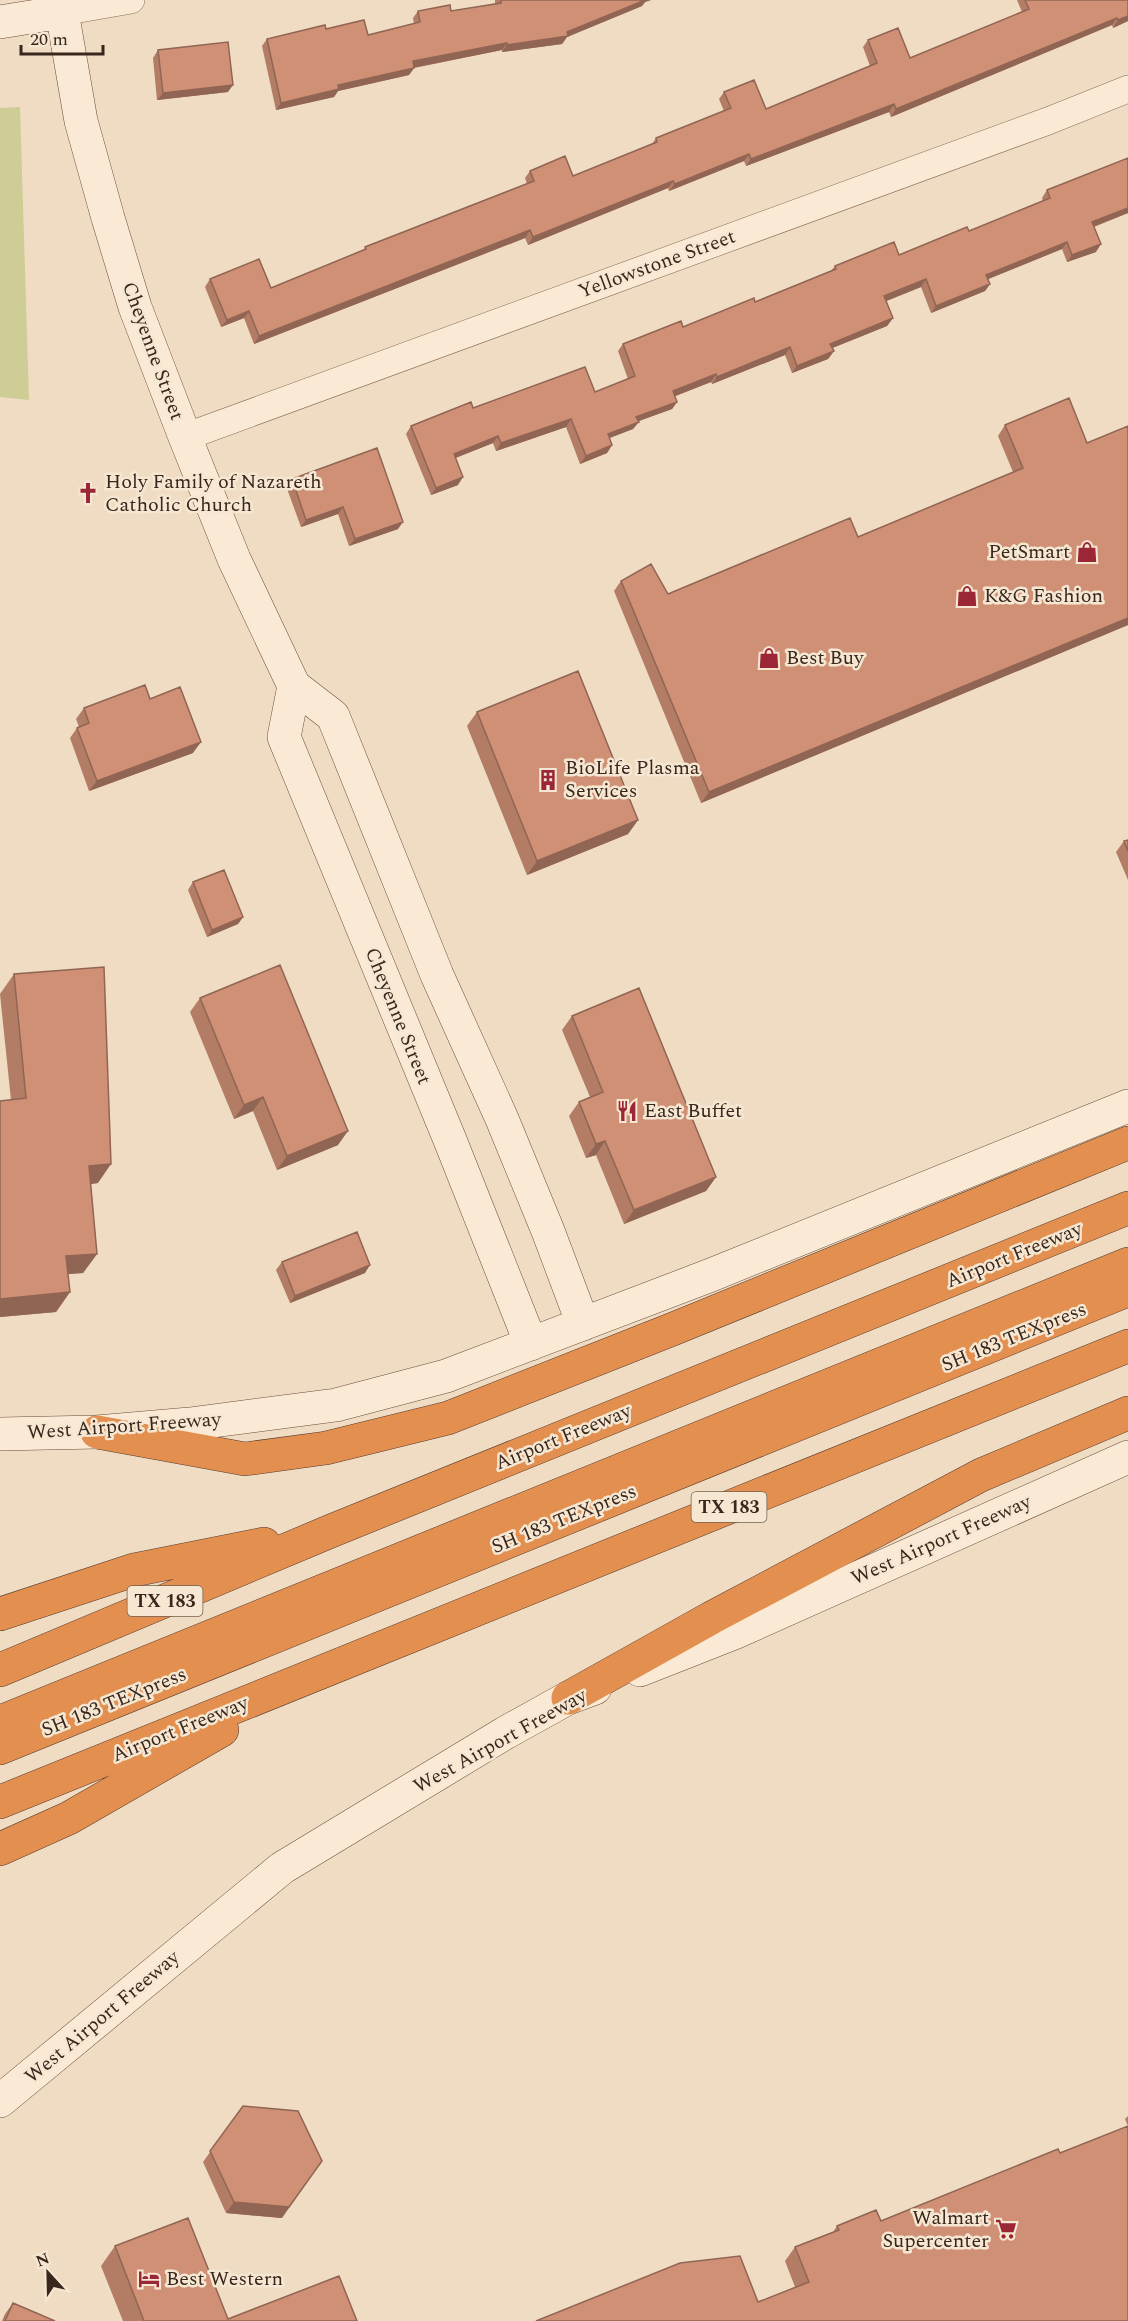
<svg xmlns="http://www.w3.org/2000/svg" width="1128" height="2321" viewBox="0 0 1128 2321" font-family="Spectral,serif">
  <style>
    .green { fill: #cecd95 }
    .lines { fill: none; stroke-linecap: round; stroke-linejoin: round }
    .street-casing { stroke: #8a6c58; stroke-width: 28 }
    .secondary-casing { stroke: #6b4d3c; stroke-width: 34 }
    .highway-casing { stroke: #573b2d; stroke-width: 34 }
    .street { stroke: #faead5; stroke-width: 27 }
    .secondary { stroke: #faead5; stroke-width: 33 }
    .highway { stroke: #e28f50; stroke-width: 33 }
    .wall { fill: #b27c65 }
    .shaded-wall { fill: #916553 }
    .building { fill: #cf9076; stroke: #916553; stroke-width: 1.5 }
    .labels { text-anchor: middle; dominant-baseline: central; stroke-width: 5; stroke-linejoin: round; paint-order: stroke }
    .shield { fill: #f6e7d2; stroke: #726153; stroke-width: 1.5 }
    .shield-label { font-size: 18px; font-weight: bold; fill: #39271d }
    .street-label { font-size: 20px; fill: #39271d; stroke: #f6e7d2 }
    .poi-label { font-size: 20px; fill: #39271d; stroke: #f6e7d2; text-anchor: start }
  </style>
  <rect width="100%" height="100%" fill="#efdcc2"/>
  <path class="green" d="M 20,107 L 29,400 L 0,397 L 0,108 Z"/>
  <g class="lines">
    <defs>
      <path id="street" d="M 62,12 L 131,0
        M 185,437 L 1048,121 L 1128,89"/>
      <path id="secondary" d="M 60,0 L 81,121 L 108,218 L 135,307 L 185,437 L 234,559 L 294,686 L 333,716 L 437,975 L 502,1119 L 548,1231 L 583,1324
        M 0,22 L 62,12
        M 294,686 L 284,737 L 450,1140 L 531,1344
        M 0,1434 L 97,1432 L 190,1424 L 336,1405 L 446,1376 L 711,1275 L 1128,1106
        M 640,1670 L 734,1633 L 1128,1457
        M 0,2101 L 282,1868 L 505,1733 L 568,1698 L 595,1688"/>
      <path id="highway" d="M 97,1432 L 245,1459 L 326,1448 L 448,1418 L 673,1329 L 1128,1143
        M 0,1614 L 134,1570 L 264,1544
        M 0,1670 L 331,1531 L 1128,1208
        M 568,1698 L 711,1618 L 981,1475 L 1128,1413
        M 0,1722 L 1128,1264
        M 0,1748 L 1128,1290
        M 0,1802 L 1128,1346
        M 0,1849 L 69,1818 L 222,1730"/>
    </defs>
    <use href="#street" class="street-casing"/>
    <use href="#secondary" class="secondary-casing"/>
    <use href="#highway" class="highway-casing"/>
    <use href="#street" class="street"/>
    <use href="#secondary" class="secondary"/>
    <use href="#highway" class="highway"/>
  </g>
  <path class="wall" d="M 495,0 L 651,0 L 645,2 L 642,6 L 567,37 L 562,44 L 502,52 L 502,50 L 414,68 L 409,75 L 338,91 L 334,97 L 276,110 L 262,46 L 267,39 L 326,29 L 368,35 L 414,24 L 413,18 L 418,11 L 451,11 L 495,4 Z
    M 1017,0 L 1128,0 L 1128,21 L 1113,28 L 1112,25 L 891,117 L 889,112 L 746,166 L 744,161 L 669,191 L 668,188 L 528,245 L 525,238 L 254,344 L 244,318 L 221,327 L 205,287 L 210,279 L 271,288 L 363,251 L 365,247 L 527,184 L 525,178 L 530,171 L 573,176 L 652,144 L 656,138 L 724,111 L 719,99 L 724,92 L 766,109 L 870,66 L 863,47 L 868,40 L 910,58 L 1022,12 Z
    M 158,50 L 228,92 L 157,100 L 153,58 Z
    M 1128,158 L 1128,213 L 1094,227 L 1096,252 L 1067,262 L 1062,249 L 988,279 L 990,284 L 985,291 L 931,313 L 921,287 L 886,301 L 893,318 L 887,326 L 832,348 L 834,351 L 828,359 L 792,373 L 785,355 L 712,384 L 711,382 L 675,396 L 677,402 L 672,409 L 638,421 L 633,429 L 609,438 L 612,445 L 607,453 L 580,464 L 566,427 L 496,451 L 493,443 L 455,458 L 458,485 L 431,495 L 406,434 L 411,426 L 473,408 L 595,392 L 628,379 L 618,351 L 623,344 L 683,327 L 755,302 L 831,271 L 835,266 L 899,255 L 969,231 L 1043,201 L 1042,198 L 1047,190 Z
    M 1005,425 L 1087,443 L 1128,426 L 1128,625 L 701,803 L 614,591 L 621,581 L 668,594 L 858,537 L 1013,472 L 998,436 Z
    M 292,479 L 398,529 L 349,546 L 338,514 L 301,527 L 286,486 Z
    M 150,699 L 193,753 L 89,791 L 70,738 L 77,728 L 79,727 L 76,719 L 84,708 Z
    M 477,712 L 638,820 L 628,834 L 527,875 L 467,726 Z
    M 1128,840 L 1128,880 L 1116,852 L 1124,841 Z
    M 193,882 L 243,917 L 238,924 L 207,937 L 188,890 Z
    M 14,974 L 98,1183 L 91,1184 L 97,1254 L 83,1273 L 68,1274 L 70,1292 L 56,1312 L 0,1317 L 0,1101 L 11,1100 L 0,994 Z
    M 200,998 L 338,1145 L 277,1170 L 253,1111 L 234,1119 L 190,1012 Z
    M 572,1016 L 716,1177 L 706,1191 L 624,1224 L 596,1155 L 586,1158 L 569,1116 L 579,1102 L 590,1097 L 562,1030 Z
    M 282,1262 L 365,1273 L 290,1303 L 276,1270 Z
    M 243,2106 L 282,2218 L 226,2213 L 203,2162 Z
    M 1128,2116 L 1128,2126 L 1125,2119 Z
    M 1060,2153 L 1128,2321 L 758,2302 L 795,2287 L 785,2261 L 795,2247 L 833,2232 L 837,2226 L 881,2221 Z
    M 115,2246 L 228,2319 L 357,2321 L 123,2321 L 101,2266 Z
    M 13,2303 L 55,2321 L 2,2321 L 5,2314 Z"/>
  <path class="shaded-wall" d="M 644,0 L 651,0 L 645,2 L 642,6 L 567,37 L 562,44 L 502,52 L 507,45 L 567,32 Z
    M 1128,16 L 1128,21 L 1113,28 L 1118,20 Z
    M 1117,18 L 1112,25 L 891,117 L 896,109 Z
    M 507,43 L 502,50 L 407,69 L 413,61 Z
    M 414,68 L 409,75 L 338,91 L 334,97 L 276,110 L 281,103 L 338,85 Z
    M 233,85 L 228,92 L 157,100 L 163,93 Z
    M 894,104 L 889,112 L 746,166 L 751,159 Z
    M 749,154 L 744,161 L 669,191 L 675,184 Z
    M 673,181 L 668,188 L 528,245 L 533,237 Z
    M 1128,208 L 1128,213 L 1087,229 L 1092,222 Z
    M 530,230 L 525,238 L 254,344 L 259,336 Z
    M 1067,242 L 1062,249 L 981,282 L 986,275 Z
    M 1101,244 L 1096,252 L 1067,262 L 1072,255 Z
    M 926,279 L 921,287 L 879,304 L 884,296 Z
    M 990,284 L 985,291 L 931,313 L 936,306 Z
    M 249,311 L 244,318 L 221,327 L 227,320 Z
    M 893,318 L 887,326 L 825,351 L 830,344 Z
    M 790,347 L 785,355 L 712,384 L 717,377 Z
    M 834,351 L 828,359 L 792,373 L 797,366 Z
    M 716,374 L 711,382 L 668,399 L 673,391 Z
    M 677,402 L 672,409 L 631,424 L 636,417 Z
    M 571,419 L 566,427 L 496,451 L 501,443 Z
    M 639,422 L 633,429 L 602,441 L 608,434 Z
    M 498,436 L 493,443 L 448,461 L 454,454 Z
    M 612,445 L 607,453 L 580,464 L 586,456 Z
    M 463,477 L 458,485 L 431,495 L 436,488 Z
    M 343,507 L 338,514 L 301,527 L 306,520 Z
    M 403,522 L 398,529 L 349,546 L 355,539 Z
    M 1128,618 L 1128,625 L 701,803 L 709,792 Z
    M 201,742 L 193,753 L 89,791 L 97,781 Z
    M 638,820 L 628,834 L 527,875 L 537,861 Z
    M 243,917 L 238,924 L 207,937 L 212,930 Z
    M 263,1097 L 253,1111 L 234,1119 L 244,1105 Z
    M 348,1131 L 338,1145 L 277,1170 L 287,1156 Z
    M 605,1141 L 596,1155 L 586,1158 L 596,1144 Z
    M 111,1164 L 98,1183 L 75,1186 L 89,1166 Z
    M 716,1177 L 706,1191 L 624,1224 L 634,1210 Z
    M 97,1254 L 83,1273 L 53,1275 L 66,1256 Z
    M 370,1265 L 365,1273 L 290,1303 L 295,1296 Z
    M 70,1292 L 56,1312 L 0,1317 L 0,1299 Z
    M 322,2161 L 282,2218 L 226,2213 L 234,2202 Z"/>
  <path class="building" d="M 501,0 L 645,0 L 567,32 L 568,36 L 507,45 L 507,43 L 413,61 L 414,68 L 338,85 L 339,89 L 281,103 L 267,39 L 325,25 L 326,29 L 364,20 L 368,35 L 420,22 L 418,11 L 450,5 L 451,11 L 501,3 Z
    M 1025,0 L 1128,0 L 1128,16 L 1118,20 L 1117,18 L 896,109 L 894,104 L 751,159 L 749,154 L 675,184 L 673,181 L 533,237 L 530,230 L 259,336 L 249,311 L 227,320 L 210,279 L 259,259 L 271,288 L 366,249 L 365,247 L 534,181 L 530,171 L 565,156 L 573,176 L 657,142 L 656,138 L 731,108 L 724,92 L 754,80 L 766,109 L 877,63 L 868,40 L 898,28 L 910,58 L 1029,9 Z
    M 228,42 L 233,85 L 163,93 L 158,50 Z
    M 1128,158 L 1128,208 L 1092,222 L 1101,244 L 1072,255 L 1067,242 L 986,275 L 990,284 L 936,306 L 926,279 L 884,296 L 893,318 L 830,344 L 834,351 L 797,366 L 790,347 L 717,377 L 716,374 L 673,391 L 677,402 L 636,417 L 639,422 L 608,434 L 612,445 L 586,456 L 571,419 L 501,443 L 498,436 L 454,454 L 463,477 L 436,488 L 411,426 L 471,402 L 473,408 L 585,367 L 595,392 L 635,376 L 623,344 L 681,321 L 683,327 L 754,298 L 755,302 L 836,269 L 835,266 L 894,242 L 899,255 L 967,227 L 969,231 L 1050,198 L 1047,190 Z
    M 1069,398 L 1087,443 L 1128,426 L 1128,618 L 709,792 L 621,581 L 651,564 L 668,594 L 850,518 L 858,537 L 1023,468 L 1005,425 Z
    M 377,448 L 403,522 L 355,539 L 343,507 L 306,520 L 292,479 Z
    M 578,671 L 638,820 L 537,861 L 477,712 Z
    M 145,685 L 150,699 L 180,687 L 201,742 L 97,781 L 77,728 L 89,723 L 84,708 Z
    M 1128,840 L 1128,851 L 1124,841 Z
    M 224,870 L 243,917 L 212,930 L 193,882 Z
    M 280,965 L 348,1131 L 287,1156 L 263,1097 L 244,1105 L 200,998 Z
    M 104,967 L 111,1164 L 89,1166 L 97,1254 L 66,1256 L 70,1292 L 0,1299 L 0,1101 L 26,1098 L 14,974 Z
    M 639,988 L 716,1177 L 634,1210 L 605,1141 L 596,1144 L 579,1102 L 603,1092 L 572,1016 Z
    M 357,1232 L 370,1265 L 295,1296 L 282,1262 Z
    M 243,2106 L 298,2111 L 322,2161 L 289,2207 L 234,2202 L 210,2151 Z
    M 1128,2126 L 1128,2321 L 536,2321 L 680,2263 L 740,2256 L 758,2302 L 809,2282 L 795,2247 L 839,2230 L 837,2226 L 876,2210 L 881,2221 L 1058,2149 L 1060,2153 Z
    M 188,2218 L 228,2319 L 339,2276 L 357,2321 L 144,2321 L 115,2246 Z
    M 13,2303 L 55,2321 L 5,2321 Z"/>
  <defs>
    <symbol id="church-bare" viewBox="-9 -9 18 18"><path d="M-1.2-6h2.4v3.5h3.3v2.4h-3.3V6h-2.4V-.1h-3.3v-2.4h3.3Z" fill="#9b2636" stroke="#f6e7d2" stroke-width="2.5" paint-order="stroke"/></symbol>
    <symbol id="shop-bare" viewBox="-9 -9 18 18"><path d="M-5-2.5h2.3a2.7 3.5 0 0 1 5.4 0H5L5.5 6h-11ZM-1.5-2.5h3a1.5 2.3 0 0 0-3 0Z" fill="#9b2636" stroke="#f6e7d2" stroke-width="2.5" paint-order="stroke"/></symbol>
    <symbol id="building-bare" viewBox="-9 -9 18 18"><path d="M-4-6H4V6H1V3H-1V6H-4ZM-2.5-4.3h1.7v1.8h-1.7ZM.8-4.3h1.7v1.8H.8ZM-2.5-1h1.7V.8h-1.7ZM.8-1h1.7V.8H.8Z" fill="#9b2636" stroke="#f6e7d2" stroke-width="2.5" paint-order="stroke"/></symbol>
    <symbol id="restaurant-bare" viewBox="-9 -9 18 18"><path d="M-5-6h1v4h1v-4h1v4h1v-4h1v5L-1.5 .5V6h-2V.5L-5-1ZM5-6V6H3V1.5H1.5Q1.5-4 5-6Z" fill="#9b2636" stroke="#f6e7d2" stroke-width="2.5" paint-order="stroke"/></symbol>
    <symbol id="supermarket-bare" viewBox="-9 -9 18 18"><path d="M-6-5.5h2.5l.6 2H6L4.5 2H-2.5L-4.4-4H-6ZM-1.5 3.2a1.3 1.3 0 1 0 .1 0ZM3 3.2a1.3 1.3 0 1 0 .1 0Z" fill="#9b2636" stroke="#f6e7d2" stroke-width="2.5" paint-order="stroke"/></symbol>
    <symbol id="hotel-bare" viewBox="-9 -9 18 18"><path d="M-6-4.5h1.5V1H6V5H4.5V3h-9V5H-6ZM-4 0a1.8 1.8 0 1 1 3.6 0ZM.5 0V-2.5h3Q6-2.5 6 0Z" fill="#9b2636" stroke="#f6e7d2" stroke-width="2.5" paint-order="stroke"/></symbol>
  </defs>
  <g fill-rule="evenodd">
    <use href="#church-bare" x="73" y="478" width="30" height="30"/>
    <use href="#shop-bare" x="1072" y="537" width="30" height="30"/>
    <use href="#shop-bare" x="952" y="581" width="30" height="30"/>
    <use href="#shop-bare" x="754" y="643" width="30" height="30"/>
    <use href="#building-bare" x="533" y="765" width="30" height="30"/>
    <use href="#restaurant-bare" x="612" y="1096" width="30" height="30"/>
    <use href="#supermarket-bare" x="991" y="2214" width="30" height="30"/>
    <use href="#hotel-bare" x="134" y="2264" width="30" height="30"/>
  </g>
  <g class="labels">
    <g class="shield">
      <rect x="691.5" y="1492" width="75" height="30" rx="4.5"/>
      <rect x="127.5" y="1586" width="75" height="30" rx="4.5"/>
    </g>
    <g class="shield-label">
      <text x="729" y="1507">TX 183</text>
      <text x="165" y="1601">TX 183</text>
    </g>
    <g class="street-label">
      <text transform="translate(657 264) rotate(-20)">Yellowstone Street</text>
      <text transform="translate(153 351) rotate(70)">Cheyenne Street</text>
      <text transform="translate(398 1016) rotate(68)">Cheyenne Street</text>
      <text transform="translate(1014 1255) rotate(-22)">Airport Freeway</text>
      <text transform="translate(1014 1337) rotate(-22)">SH 183 TEXpress</text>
      <text transform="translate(124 1426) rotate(-4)">West Airport Freeway</text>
      <text transform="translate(563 1437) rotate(-22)">Airport Freeway</text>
      <text transform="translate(564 1519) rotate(-22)">SH 183 TEXpress</text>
      <text transform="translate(941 1540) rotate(-24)">West Airport Freeway</text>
      <text transform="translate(114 1702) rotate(-22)">SH 183 TEXpress</text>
      <text transform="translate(180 1729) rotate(-22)">Airport Freeway</text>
      <text transform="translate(500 1741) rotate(-29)">West Airport Freeway</text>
      <text transform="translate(102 2017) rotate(-40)">West Airport Freeway</text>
    </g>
    <g class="poi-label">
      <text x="105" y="482">Holy Family of Nazareth<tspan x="105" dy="23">Catholic Church</tspan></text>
      <text x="1070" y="552" text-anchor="end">PetSmart</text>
      <text x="984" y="596">K&amp;G Fashion</text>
      <text x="786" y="658">Best Buy</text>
      <text x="565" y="768">BioLife Plasma<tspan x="565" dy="23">Services</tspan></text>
      <text x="644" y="1111">East Buffet</text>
      <text x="989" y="2218" text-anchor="end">Walmart<tspan x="989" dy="23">Supercenter</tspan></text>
      <text x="166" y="2279">Best Western</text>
    </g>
  </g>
  <g transform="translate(48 2273) rotate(338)" stroke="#f6e7d2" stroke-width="4.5" paint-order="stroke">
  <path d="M0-4.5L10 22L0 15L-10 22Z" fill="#39271d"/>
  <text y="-9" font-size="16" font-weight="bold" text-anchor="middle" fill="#39271d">N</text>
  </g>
  <path d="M21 45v9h82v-9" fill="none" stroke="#39271d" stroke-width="3"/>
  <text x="30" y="45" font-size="18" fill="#39271d" stroke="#f6e7d2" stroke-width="4.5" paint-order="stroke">20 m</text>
</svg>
